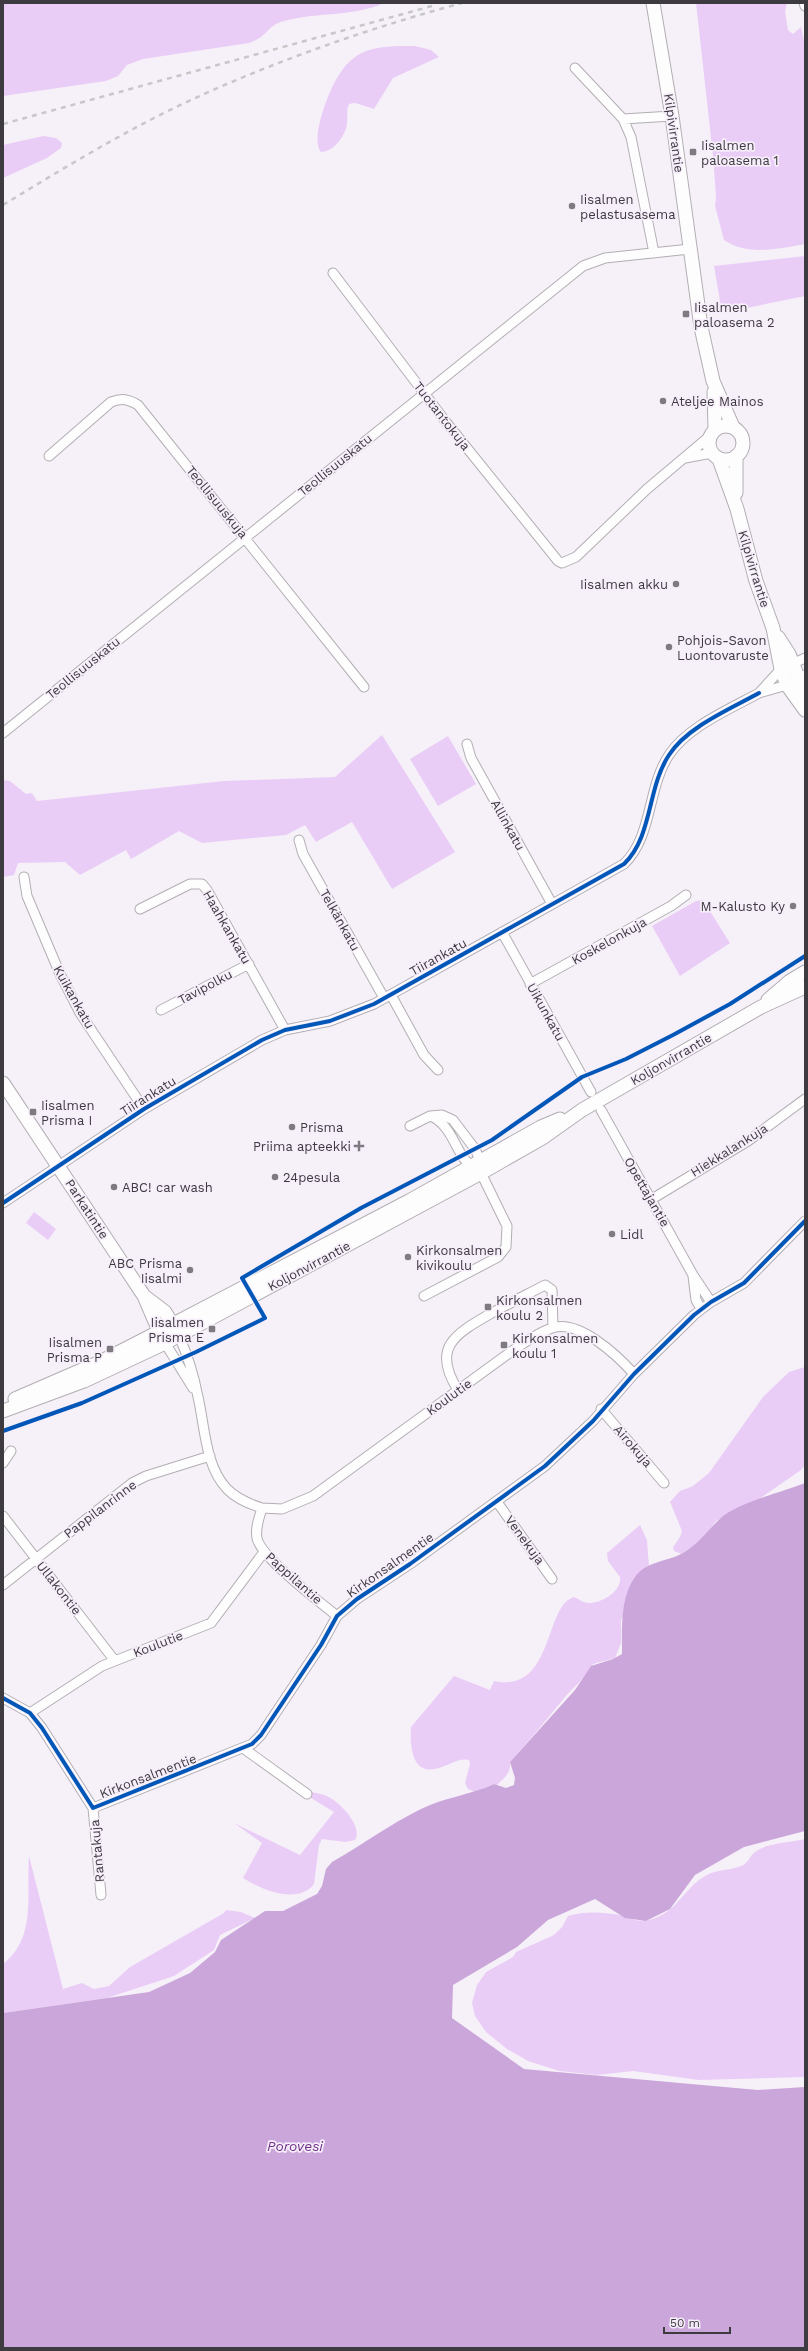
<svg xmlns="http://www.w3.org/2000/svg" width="808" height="2351" viewBox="0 0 808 2351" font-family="'Work Sans',sans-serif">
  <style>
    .green { fill: #eacdf6 }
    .water { fill: #cba6db }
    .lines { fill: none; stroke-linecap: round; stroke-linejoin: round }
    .street-casing { stroke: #b2aeb3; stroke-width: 11 }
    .secondary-casing { stroke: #b2aeb3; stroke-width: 15 }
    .street { stroke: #fefdfe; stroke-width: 9 }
    .secondary { stroke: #fefdfe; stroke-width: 13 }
    .rail { stroke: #c7c6c8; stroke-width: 2.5; stroke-dasharray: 5 5; stroke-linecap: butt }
    .cycleway-casing { stroke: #f7eefb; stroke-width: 6 }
    .cycleway { stroke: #0057b8; stroke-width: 4 }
    .poi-dot { fill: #7e7b80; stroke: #f7eefb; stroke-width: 1.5 }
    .labels { text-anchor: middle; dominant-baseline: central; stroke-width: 3.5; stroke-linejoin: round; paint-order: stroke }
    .street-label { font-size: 13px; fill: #3e3b40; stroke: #f7eefb }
    .poi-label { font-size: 13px; fill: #3e3b40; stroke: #f7eefb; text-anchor: start }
    .water-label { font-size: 14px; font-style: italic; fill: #703289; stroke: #f7eefb }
  </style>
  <rect width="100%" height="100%" fill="#f6f1f8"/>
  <path class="green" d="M 3,3 L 384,3 C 353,17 317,12 284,21 C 267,25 268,37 249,43 L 143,59 L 127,65 L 118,76 L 106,81 L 3,96 Z
    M 696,3 L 787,3 L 785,12 L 788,30 L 793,34 L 801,27 L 805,46 L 805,244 C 778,249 747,256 724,240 L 715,206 L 716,197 L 713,156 Z
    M 415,46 L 431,50 L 439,57 L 393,78 L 374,109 L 355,103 L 349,104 C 346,110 348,116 347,123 C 346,135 334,152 321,152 C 309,139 331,84 341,72 C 345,65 352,59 358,55 C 375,45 396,46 415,46 Z
    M 43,136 L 56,138 L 62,143 L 61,148 L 47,158 L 3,178 L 3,145 Z
    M 805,256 L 805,296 L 722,313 L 714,266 Z
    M 382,735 L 455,852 L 392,889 L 352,822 L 316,842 L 305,825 L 286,835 L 202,843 L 179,831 L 131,859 L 126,850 L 80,875 L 65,862 L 18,863 L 14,875 L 3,877 L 3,780 L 10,781 L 26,794 L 32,793 L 37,801 L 224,781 L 335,777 Z
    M 448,736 L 476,784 L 438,806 L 410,759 Z
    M 703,900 L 730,943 L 680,976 L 652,926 L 696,901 Z
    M 34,1212 L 56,1229 L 48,1240 L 26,1223 Z
    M 805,1367 L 805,1465 L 801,1470 L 752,1504 L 738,1509 L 716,1521 L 702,1540 L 682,1554 L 674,1551 L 673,1547 L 680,1537 L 682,1531 L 670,1502 L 680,1491 L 693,1486 L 709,1473 L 763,1397 L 789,1372 Z
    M 640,1525 L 647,1540 L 649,1566 L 621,1620 L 621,1643 L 615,1658 L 593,1664 C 585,1678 575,1686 565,1697 C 547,1719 529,1741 510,1762 C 511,1773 505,1777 497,1785 L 494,1784 L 475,1792 L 468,1789 L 465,1783 L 470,1764 L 469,1760 C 459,1758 451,1764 442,1767 C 412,1778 410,1749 411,1727 L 454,1676 L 490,1690 L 494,1681 C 554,1694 544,1605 574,1597 C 579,1599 583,1603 589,1603 C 602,1603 622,1591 620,1577 L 608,1561 L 607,1553 Z
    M 311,1792 C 319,1793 326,1795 332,1799 C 342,1805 363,1827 355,1840 L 345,1842 L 322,1839 L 319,1845 L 314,1884 C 298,1905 262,1890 243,1878 L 262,1843 L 234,1823 L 300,1855 L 334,1812 L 311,1798 Z
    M 805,1839 L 805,2077 L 699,2080 L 633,2071 L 597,2075 L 559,2071 L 528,2061 L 507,2049 L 486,2032 L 475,2016 L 472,2003 L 477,1985 L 486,1972 L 513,1957 L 516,1952 L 554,1935 L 562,1927 L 568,1916 C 583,1911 604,1912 620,1915 C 630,1917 637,1923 649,1920 C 677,1913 683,1889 705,1876 C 716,1869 729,1871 741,1866 C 749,1863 749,1856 755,1852 C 769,1842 789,1843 805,1839 Z
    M 29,1856 L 63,1989 L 82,1983 L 94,1989 L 109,1986 L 130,1967 L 224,1913 L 226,1910 L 241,1912 L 255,1918 L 220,1935 L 214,1950 L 174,1976 L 107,1998 L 3,2013 L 3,1964 C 37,1938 26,1893 29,1856 Z"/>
  <path class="water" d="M 805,1483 L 805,1831 L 744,1847 L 695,1875 L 670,1909 L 646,1921 L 625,1918 L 595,1899 L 548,1920 L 517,1947 L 453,1985 L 452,2018 L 524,2069 L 758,2090 L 805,2087 L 805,2348 L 3,2348 L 3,2013 L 149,1992 L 190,1973 L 215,1952 L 221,1940 L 265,1911 L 283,1911 L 317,1894 L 322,1886 L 326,1869 L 332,1862 C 362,1845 390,1824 421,1809 C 445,1797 471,1795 494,1784 L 506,1788 L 514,1785 L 515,1778 L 510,1762 L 575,1690 L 591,1666 L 613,1659 L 622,1654 C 622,1629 620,1598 635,1577 C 646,1561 667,1562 683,1553 C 701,1542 709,1528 723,1516 C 742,1502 782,1492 805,1483 Z"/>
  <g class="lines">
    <defs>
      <path id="street" d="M 804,3 L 805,6
        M 575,68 L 623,119 L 631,137 L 654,253
        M 623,119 L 672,116
        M 333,273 L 446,422 L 558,561 L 562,563 L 576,557 L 647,489 L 710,436
        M 49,456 L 111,402 C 122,398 128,399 138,405 L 364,687
        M 685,458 L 712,453
        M 805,658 L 781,669 L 759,693 L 787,685 L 805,675
        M 3,733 L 583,266 L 605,258 L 690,249
        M 467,744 L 471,758 L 552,904
        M 299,840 L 303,854 L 384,998
        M 24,877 L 27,896 L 60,974 L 80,1013 L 144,1109
        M 140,909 L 190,884 L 202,884 L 207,890 L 285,1030
        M 502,932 L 591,1092
        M 530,984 L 671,906 L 686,895
        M 391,995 L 424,1055 L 438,1070
        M 161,1010 L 249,964
        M 601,1110 L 693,1275 L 711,1302
        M 431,1116 C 455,1127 455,1157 475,1169
        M 410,1126 L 430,1116 L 442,1115 L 453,1120 L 475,1149 L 480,1160 L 481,1173 L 507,1226 L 506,1247 L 498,1257 L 424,1296
        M 652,1199 L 748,1141 L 805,1099
        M 3,1203 L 144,1109 L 262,1040 L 285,1030 L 330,1021 L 374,1004 L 624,864 C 653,836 647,788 669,755 C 687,727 730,709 759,693
        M 693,1276 L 696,1300 L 701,1309
        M 179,1336 C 188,1356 194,1376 198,1397 C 205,1427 205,1466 227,1489 C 237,1499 249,1504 262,1508 C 259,1518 255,1528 257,1538 C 260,1557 320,1602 337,1616
        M 165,1343 L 193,1388
        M 458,1390 C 431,1348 455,1334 490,1314 C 508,1304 526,1295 545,1285 L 552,1290 L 553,1328
        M 601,1409 L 664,1483
        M 3,1463 L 11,1451
        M 497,1502 L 552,1579
        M 262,1508 L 282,1509 L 313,1496 L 512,1351 C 524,1343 537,1333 552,1328 C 579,1319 618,1356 634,1374
        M 3,1516 L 115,1661
        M 3,1585 L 132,1483 L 146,1476 L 210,1456
        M 3,1698 L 30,1713 L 42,1728 L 93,1808 L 252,1744 L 261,1735 L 321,1645 L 337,1616 L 357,1599 L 410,1564 L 545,1466 L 593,1421 L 634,1374 L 694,1315 L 711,1302 L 744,1283 L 805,1221
        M 30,1713 L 102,1666 L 211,1623 L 264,1552
        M 243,1748 L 307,1794
        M 93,1808 L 101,1895"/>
      <path id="secondary" d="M 653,3 L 672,116 L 701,327 L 713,381 L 733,427
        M 714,392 L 715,429
        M709 443a17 17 0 1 1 34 0a17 17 0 1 1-34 0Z
        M 719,459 L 737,509 L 756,581 L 773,628 L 781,669 L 787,685 L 805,710
        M 736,493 L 736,456
        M 778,637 L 789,654 L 805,695
        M 768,1000 L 790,981 L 805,972
        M 3,1083 L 144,1296 L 163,1340
        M 144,1296 L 165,1312 L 177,1332
        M 15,1399 L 98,1363 L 143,1340 L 409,1201 L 541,1127 L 560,1119
        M 3,1411 L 84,1381 L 165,1343 L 481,1173 L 544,1137 L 582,1110 L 761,1007 L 805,987"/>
    </defs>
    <use href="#street" class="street-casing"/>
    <use href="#secondary" class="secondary-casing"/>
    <use href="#street" class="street"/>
    <use href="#secondary" class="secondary"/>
    <path class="rail" d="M 3,124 L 432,6
      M 3,205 C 64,168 126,130 191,100 C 278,60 370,28 462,3"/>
    <defs>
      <path id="cycleway" d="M 3,1203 L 144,1109 L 262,1040 L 285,1030 L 330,1021 L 374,1004 L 624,864 C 653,836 647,788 669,755 C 687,727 730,709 759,693
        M 3,1431 L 82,1403 L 196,1352 L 265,1318 L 242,1278 L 361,1208 L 492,1140 L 582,1077 L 626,1059 L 673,1035 L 730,1004 L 805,956
        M 3,1698 L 30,1713 L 42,1728 L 93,1808 L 252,1744 L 261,1735 L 321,1645 L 337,1616 L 357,1599 L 410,1564 L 545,1466 L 593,1421 L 634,1374 L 694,1315 L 711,1302 L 744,1283 L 805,1221"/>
    </defs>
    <use href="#cycleway" class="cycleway-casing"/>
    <use href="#cycleway" class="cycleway"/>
  </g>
  <g class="poi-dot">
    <rect x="689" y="148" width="8" height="8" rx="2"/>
    <circle cx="572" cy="206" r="4"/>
    <rect x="682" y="310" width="8" height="8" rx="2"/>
    <circle cx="663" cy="401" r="4"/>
    <circle cx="676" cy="584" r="4"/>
    <circle cx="669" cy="647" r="4"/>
    <circle cx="793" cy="906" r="4"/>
    <rect x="29" y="1108" width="8" height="8" rx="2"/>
    <circle cx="292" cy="1127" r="4"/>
    <path d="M357 1140h4v4h4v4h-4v4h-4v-4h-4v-4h4z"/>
    <circle cx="275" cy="1177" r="4"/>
    <circle cx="114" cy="1187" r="4"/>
    <circle cx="612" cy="1234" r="4"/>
    <circle cx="408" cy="1257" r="4"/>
    <circle cx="190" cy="1270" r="4"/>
    <rect x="484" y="1303" width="8" height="8" rx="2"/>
    <rect x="208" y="1325" width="8" height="8" rx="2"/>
    <rect x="500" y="1341" width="8" height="8" rx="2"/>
    <rect x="106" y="1345" width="8" height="8" rx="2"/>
  </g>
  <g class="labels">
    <g class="street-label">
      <text transform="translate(674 133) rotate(82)">Kilpivirrantie</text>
      <text transform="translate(442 416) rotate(52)">Tuotantokuja</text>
      <text transform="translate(335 465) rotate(-39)">Teollisuuskatu</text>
      <text transform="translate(217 502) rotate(51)">Teollisuuskuja</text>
      <text transform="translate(754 569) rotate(73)">Kilpivirrantie</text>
      <text transform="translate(83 668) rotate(-39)">Teollisuuskatu</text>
      <text transform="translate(508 825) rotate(61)">Allinkatu</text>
      <text transform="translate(340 920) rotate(61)">Telkänkatu</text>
      <text transform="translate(227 927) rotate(60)">Haahkankatu</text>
      <text transform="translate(609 941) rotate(-29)">Koskelonkuja</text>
      <text transform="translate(438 957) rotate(-29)">Tiirankatu</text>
      <text transform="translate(205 987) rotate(-28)">Tavipolku</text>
      <text transform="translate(74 997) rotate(61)">Kuikankatu</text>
      <text transform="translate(546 1012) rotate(61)">Uikunkatu</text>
      <text transform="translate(671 1059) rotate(-30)">Koljonvirrantie</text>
      <text transform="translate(148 1096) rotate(-32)">Tiirankatu</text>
      <text transform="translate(729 1150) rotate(-32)">Hiekkalankuja</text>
      <text transform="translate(647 1192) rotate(60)">Opettajantie</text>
      <text transform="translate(87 1209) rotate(57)">Parkatintie</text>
      <text transform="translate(309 1266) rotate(-28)">Koljonvirrantie</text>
      <text transform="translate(449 1397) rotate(-36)">Koulutie</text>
      <text transform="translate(633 1446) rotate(49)">Airokuja</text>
      <text transform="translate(100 1509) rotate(-37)">Pappilanrinne</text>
      <text transform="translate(525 1540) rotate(54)">Venekuja</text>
      <text transform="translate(390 1565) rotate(-35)">Kirkonsalmentie</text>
      <text transform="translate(294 1578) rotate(42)">Pappilantie</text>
      <text transform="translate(59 1588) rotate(52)">Ullakontie</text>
      <text transform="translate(158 1644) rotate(-21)">Koulutie</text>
      <text transform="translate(148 1776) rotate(-21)">Kirkonsalmentie</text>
      <text transform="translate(97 1851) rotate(-95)">Rantakuja</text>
    </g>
    <g class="poi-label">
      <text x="701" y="145">Iisalmen<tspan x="701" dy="15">paloasema 1</tspan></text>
      <text x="580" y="199">Iisalmen<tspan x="580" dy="15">pelastusasema</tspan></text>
      <text x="694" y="307">Iisalmen<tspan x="694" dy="15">paloasema 2</tspan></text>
      <text x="671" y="401">Ateljee Mainos</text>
      <text x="668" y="584" text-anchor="end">Iisalmen akku</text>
      <text x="677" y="640">Pohjois-Savon<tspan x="677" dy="15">Luontovaruste</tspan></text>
      <text x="785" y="906" text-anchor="end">M-Kalusto Ky</text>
      <text x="41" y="1105">Iisalmen<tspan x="41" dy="15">Prisma I</tspan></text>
      <text x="300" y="1127">Prisma</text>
      <text x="351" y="1146" text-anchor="end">Priima apteekki</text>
      <text x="283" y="1177">24pesula</text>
      <text x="122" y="1187">ABC! car wash</text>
      <text x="620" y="1234">Lidl</text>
      <text x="416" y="1250">Kirkonsalmen<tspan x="416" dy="15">kivikoulu</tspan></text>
      <text x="182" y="1263" text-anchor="end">ABC Prisma<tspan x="182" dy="15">Iisalmi</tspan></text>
      <text x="496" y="1300">Kirkonsalmen<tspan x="496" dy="15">koulu 2</tspan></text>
      <text x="204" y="1322" text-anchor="end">Iisalmen<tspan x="204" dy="15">Prisma E</tspan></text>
      <text x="512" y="1338">Kirkonsalmen<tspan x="512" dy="15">koulu 1</tspan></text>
      <text x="102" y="1342" text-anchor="end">Iisalmen<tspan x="102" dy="15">Prisma P</tspan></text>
    </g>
    <g class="water-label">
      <text x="295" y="2146">Porovesi</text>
    </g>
  </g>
  <rect width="808" height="2351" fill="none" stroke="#3e3b40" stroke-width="8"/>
  <path d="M664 2327v6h66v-6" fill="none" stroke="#3e3b40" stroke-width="2"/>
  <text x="670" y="2327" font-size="12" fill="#3e3b40" stroke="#f7eefb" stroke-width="3" paint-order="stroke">50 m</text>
</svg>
